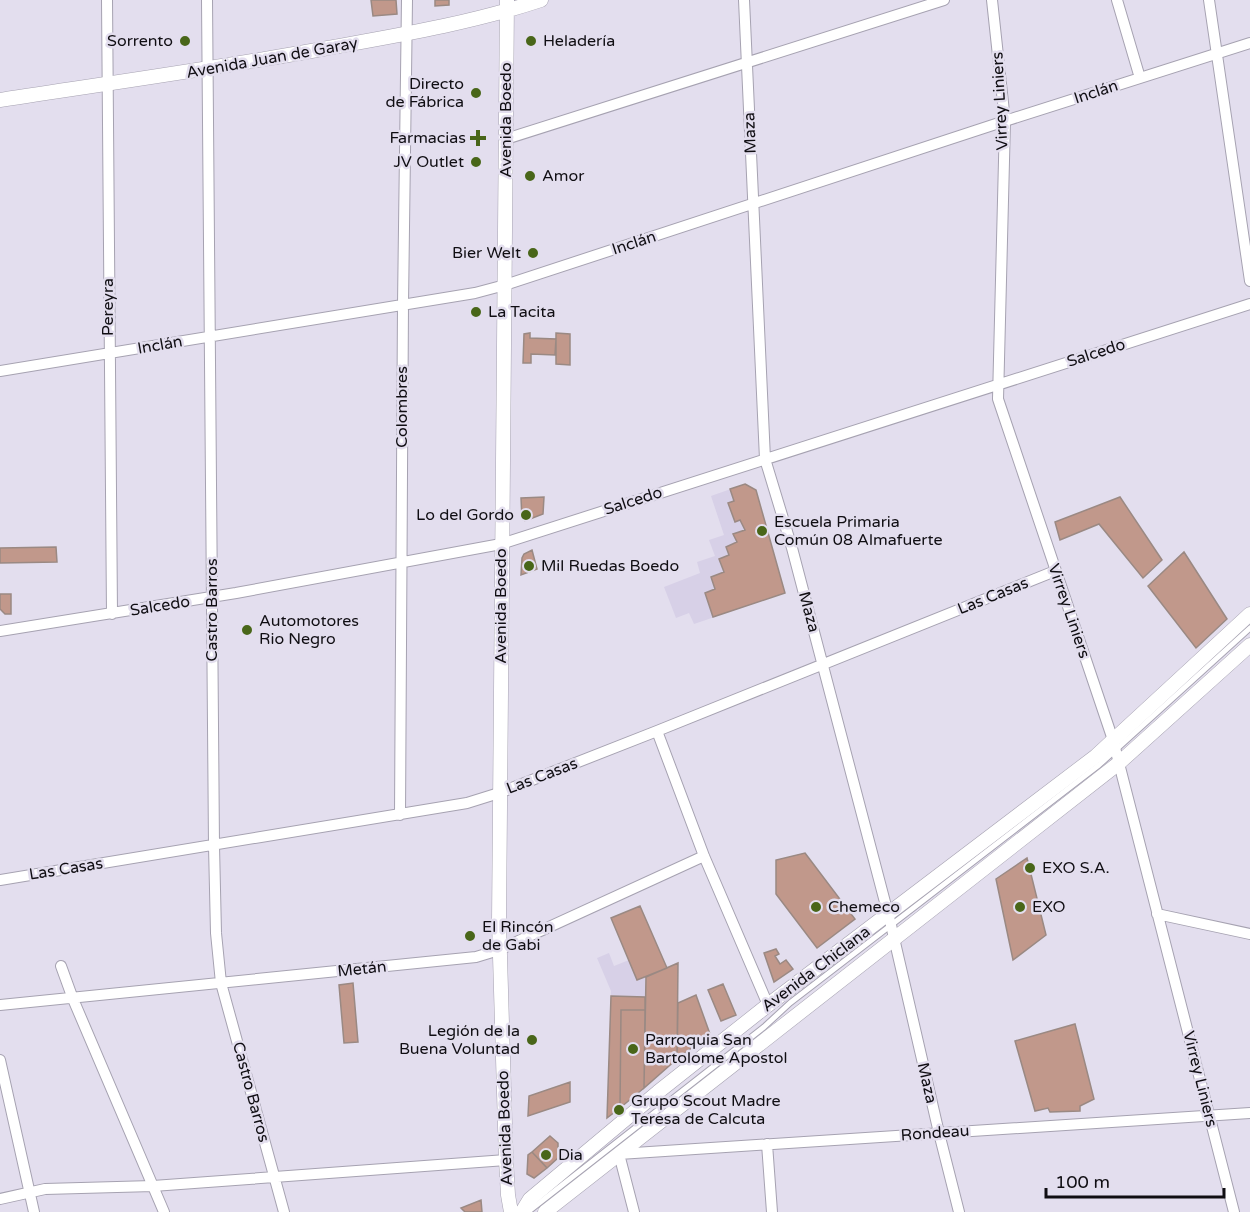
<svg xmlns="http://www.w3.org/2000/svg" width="1250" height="1212" viewBox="0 0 1250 1212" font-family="'Varela Round',sans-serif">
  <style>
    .built { fill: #d7d0e7 }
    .building { fill: #c1988b; stroke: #9a8983; stroke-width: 1.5 }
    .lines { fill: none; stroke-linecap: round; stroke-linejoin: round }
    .lane-casing { stroke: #a6a2b1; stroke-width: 7 }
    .street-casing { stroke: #a6a2b1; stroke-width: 12 }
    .secondary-casing { stroke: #a6a2b1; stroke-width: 15 }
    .lane { stroke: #fff; stroke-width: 5 }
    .street { stroke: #fff; stroke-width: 10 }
    .secondary { stroke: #fff; stroke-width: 14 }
    .poi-dot { fill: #496619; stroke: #e3deee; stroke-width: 2 }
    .labels { text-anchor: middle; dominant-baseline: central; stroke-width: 5; stroke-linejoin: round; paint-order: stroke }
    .poi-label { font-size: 16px; fill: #100e13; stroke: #e3deee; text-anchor: start }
    .street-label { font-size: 16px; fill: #100e13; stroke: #e3deee }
  </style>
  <rect width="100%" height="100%" fill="#e3deee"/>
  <path class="built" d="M 745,484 L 756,491 L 785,593 L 694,624 L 689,613 L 676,618 L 664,587 L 700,573 L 697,562 L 715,556 L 709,540 L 724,535 L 711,496 Z
    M 609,953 L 614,966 L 629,960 L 637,980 L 646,977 L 645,1010 L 621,1010 L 620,1108 L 607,1118 L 611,991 L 597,958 Z"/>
  <path class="building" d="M 371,0 L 396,0 L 397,14 L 373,16 Z
    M 435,0 L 449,0 L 449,5 L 435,6 Z
    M 530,333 L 530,338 L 556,339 L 555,355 L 531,354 L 531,363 L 523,363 L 524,334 Z
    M 556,333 L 570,334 L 570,365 L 556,364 Z
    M 745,484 L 756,490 L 785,593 L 713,617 L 705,593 L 715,589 L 711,577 L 724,572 L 719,559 L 729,555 L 726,547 L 737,542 L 733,534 L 745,530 L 740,520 L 735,522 L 728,503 L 734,501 L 730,489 Z
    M 544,497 L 543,514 L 525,521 L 522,519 L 521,498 Z
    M 1120,497 L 1162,560 L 1143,578 L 1099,524 L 1060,540 L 1055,522 Z
    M 56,547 L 57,562 L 0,563 L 0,548 Z
    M 532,550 L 537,569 L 521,575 L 522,558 L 524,554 Z
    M 1184,552 L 1227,619 L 1196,648 L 1148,586 Z
    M 0,594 L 11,594 L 11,614 L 5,614 L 0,609 Z
    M 805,853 L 855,919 L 817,948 L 776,894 L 776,860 Z
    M 1027,858 L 1046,935 L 1013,960 L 996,879 Z
    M 640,906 L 667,968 L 637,980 L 611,918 Z
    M 776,949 L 779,954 L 775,956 L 780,964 L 786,960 L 793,969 L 774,982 L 764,953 Z
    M 678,963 L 677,1059 L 644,1088 L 646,977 Z
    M 353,983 L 358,1042 L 344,1043 L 339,985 Z
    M 723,984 L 736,1015 L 721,1021 L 708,990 Z
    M 696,995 L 710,1034 L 677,1059 L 678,1003 Z
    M 611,996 L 645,997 L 645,1010 L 621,1010 L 620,1108 L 607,1118 Z
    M 621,1010 L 645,1010 L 644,1088 L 620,1108 Z
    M 1075,1024 L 1094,1099 L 1080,1106 L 1080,1111 L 1050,1112 L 1048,1108 L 1035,1111 L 1015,1041 Z
    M 570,1082 L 570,1102 L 528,1116 L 529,1096 Z
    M 550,1136 L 558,1143 L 558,1158 L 547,1168 L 532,1152 Z
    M 532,1152 L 547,1168 L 534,1178 L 527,1174 L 528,1155 Z
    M 481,1200 L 482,1212 L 465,1212 L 461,1208 Z"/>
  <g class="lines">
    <defs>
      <path id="lane" d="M 529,1211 L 764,1027 L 790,1003 L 1099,765 L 1250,628"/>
      <path id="street" d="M 107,0 L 112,614
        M 207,0 L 214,846 L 216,933 L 221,983 L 284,1212
        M 744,0 L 765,459 L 792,548 L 891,925 L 939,1133 L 959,1212
        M 992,0 L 1005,121 L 998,399 L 1113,740 L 1234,1212
        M 1117,0 L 1140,78
        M 1209,0 L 1250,281
        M 506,139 L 944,0
        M 0,371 L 475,293 L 505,285 L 1005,121 L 1250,43
        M 0,631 L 236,593 L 501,544 L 1250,304
        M 657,731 L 704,856 L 768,1005
        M 400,815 L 403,304 L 407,0
        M 0,880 L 467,803 L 499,793 L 657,731 L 1055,571
        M 1157,914 L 1250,934
        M 61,966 L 73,999 L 164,1212
        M 0,1005 L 476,957 L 499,950 L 704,856
        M 0,1060 L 34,1212
        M 767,1144 L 772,1212
        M 0,1199 L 45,1189 L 153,1186 L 506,1160
        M 634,1212 L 619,1154 L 1250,1113"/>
      <path id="secondary" d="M 507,0 L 499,922 L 506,1160 L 508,1195 L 511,1212
        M 0,100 C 110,83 219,68 328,48 C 400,35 472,23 541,0
        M 522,1212 L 530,1199 L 658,1092 L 768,1005 L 1096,756 L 1250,614
        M 545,1212 L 1119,763 L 1250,645"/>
    </defs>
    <use href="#lane" class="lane-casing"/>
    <use href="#street" class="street-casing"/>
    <use href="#secondary" class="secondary-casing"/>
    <use href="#lane" class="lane"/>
    <use href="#street" class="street"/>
    <use href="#secondary" class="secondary"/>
  </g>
  <g class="poi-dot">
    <circle cx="185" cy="41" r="6"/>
    <circle cx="531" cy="41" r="6"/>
    <circle cx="476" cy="93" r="6"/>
    <path d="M475 129h6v6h6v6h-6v6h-6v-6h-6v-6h6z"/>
    <circle cx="476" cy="162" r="6"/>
    <circle cx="530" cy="176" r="6"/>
    <circle cx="533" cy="253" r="6"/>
    <circle cx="476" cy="312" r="6"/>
    <circle cx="526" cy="515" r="6"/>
    <circle cx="762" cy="531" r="6"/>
    <circle cx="529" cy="566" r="6"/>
    <circle cx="247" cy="630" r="6"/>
    <circle cx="1030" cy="868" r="6"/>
    <circle cx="816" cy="907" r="6"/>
    <circle cx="1020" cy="907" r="6"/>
    <circle cx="470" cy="936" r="6"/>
    <circle cx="532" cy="1040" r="6"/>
    <circle cx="633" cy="1049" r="6"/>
    <circle cx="619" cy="1110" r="6"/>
    <circle cx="546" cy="1155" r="6"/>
  </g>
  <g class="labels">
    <g class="poi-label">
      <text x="173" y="41" text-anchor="end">Sorrento</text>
      <text x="543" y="41">Heladería</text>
      <text x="464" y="84" text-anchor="end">Directo<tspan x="464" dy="18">de Fábrica</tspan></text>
      <text x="466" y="138" text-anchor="end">Farmacias</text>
      <text x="464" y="162" text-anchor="end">JV Outlet</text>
      <text x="542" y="176">Amor</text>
      <text x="521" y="253" text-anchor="end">Bier Welt</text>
      <text x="488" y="312">La Tacita</text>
      <text x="514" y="515" text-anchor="end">Lo del Gordo</text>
      <text x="774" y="522">Escuela Primaria<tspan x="774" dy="18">Común 08 Almafuerte</tspan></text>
      <text x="541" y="566">Mil Ruedas Boedo</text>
      <text x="259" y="621">Automotores<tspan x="259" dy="18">Rio Negro</tspan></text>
      <text x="1042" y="868">EXO S.A.</text>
      <text x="828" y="907">Chemeco</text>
      <text x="1032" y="907">EXO</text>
      <text x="482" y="927">El Rincón<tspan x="482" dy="18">de Gabi</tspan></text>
      <text x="520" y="1031" text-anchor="end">Legión de la<tspan x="520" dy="18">Buena Voluntad</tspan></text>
      <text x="645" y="1040">Parroquia San<tspan x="645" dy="18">Bartolome Apostol</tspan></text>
      <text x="631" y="1101">Grupo Scout Madre<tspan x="631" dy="18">Teresa de Calcuta</tspan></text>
      <text x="558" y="1155">Dia</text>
    </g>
    <g class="street-label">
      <text transform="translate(272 58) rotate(-10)">Avenida Juan de Garay</text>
      <text transform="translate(1096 92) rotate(-18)">Inclán</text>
      <text transform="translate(1000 101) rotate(-93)">Virrey Liniers</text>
      <text transform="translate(506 120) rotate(-90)">Avenida Boedo</text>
      <text transform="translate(750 133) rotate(-92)">Maza</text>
      <text transform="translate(634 243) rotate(-18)">Inclán</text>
      <text transform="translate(108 307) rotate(-90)">Pereyra</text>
      <text transform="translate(160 345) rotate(-10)">Inclán</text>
      <text transform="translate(1096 353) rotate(-18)">Salcedo</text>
      <text transform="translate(402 407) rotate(-90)">Colombres</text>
      <text transform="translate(633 501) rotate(-18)">Salcedo</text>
      <text transform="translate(993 596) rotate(-22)">Las Casas</text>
      <text transform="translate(160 606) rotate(-9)">Salcedo</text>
      <text transform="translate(501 606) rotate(-90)">Avenida Boedo</text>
      <text transform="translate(212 610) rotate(-90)">Castro Barros</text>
      <text transform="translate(1069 611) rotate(71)">Virrey Liniers</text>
      <text transform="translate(809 612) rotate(75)">Maza</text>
      <text transform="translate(542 776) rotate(-21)">Las Casas</text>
      <text transform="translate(66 869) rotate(-9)">Las Casas</text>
      <text transform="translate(362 969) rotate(-6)">Metán</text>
      <text transform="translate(816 969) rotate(-37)">Avenida Chiclana</text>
      <text transform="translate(1200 1079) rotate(76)">Virrey Liniers</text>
      <text transform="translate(927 1083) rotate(77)">Maza</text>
      <text transform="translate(251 1092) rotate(75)">Castro Barros</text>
      <text transform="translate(505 1128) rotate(-92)">Avenida Boedo</text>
      <text transform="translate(935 1133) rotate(-4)">Rondeau</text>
    </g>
  </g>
  <path d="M1046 1188v9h178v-9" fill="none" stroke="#100e13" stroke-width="3"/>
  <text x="1055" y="1188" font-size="18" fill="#100e13" stroke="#e3deee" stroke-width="4.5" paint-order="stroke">100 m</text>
</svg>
